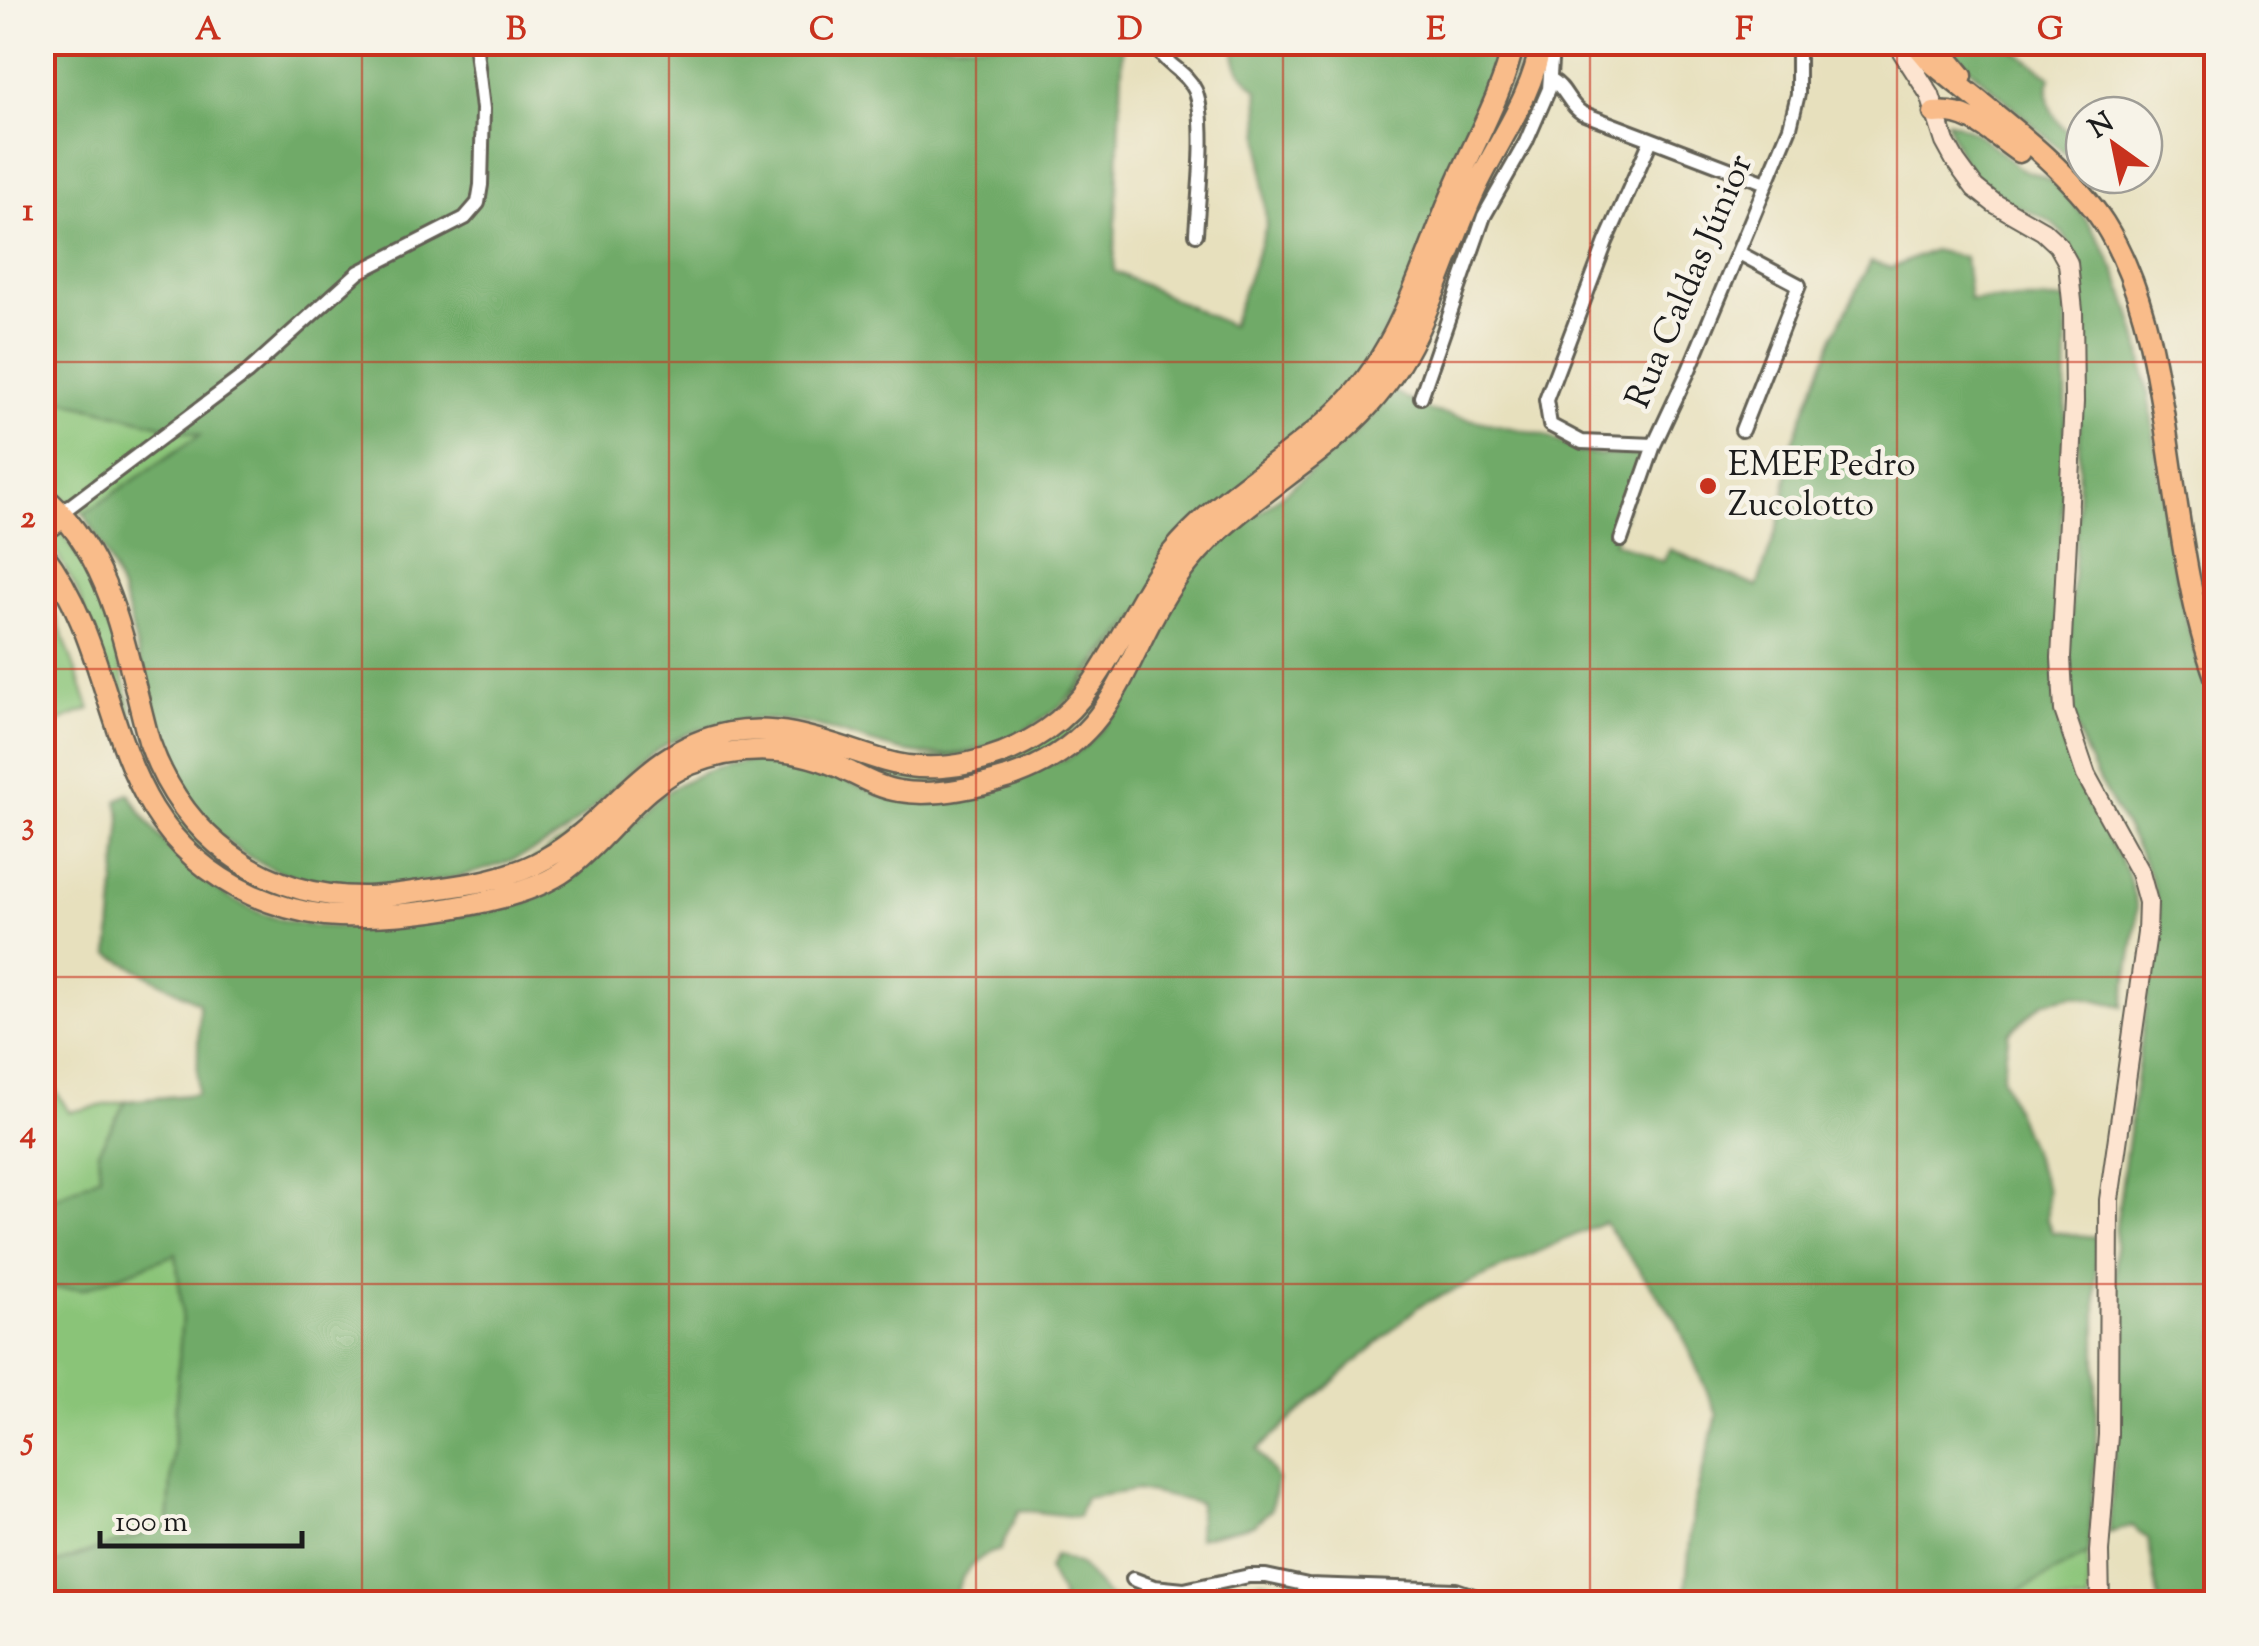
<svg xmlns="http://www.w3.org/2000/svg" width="2259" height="1646" viewBox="0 0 2259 1646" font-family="'Sorts Mill Goudy',serif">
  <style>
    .green { fill: #8ac478; stroke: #53704a; stroke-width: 2.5 }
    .forest { fill: #6faa68; stroke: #466342; stroke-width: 2.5 }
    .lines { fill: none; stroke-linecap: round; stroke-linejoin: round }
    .minor-casing { stroke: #636154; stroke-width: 18 }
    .secondary-casing { stroke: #636154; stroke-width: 22 }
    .primary-casing { stroke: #636154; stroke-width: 25 }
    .minor { stroke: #fff; stroke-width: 12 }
    .secondary { stroke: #fde4d0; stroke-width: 18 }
    .primary { stroke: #f9bc8a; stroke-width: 20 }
    .grid { fill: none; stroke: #c8321e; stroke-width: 2.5; stroke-opacity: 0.55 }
    .poi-dot { fill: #c8321e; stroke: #f7f3e8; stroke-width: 4 }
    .labels { text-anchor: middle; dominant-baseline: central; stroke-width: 9; stroke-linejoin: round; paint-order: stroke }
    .street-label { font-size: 35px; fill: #1c1c1c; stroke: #f7f3e8 }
    .poi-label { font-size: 35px; fill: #1c1c1c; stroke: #f7f3e8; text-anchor: start }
    .neatline { fill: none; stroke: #c8321e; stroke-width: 4 }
    .grid-label { font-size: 32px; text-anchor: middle; font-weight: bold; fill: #c8321e }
  </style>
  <rect width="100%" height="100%" fill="#f7f3e8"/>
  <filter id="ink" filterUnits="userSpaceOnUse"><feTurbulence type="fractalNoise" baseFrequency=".01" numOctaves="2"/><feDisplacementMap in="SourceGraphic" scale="20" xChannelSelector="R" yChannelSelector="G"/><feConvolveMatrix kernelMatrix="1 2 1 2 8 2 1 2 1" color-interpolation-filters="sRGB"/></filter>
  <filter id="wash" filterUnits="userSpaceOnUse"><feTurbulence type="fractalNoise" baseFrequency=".0048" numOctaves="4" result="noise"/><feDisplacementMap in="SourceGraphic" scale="40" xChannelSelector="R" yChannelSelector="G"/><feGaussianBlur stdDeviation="2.25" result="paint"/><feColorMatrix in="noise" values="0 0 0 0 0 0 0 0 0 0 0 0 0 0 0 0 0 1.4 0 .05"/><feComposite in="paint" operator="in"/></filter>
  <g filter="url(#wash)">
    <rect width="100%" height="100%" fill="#e7e0bd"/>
    <path class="green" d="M 1524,43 L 1503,115 L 1505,124 L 1104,700 L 1054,748 L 990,773 L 929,784 L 889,780 L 838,757 L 705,751 L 553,870 L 490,893 L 353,908 L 306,902 L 265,890 L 231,873 L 199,849 L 167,815 L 144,778 L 76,588 L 48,538 L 60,528 L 89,573 L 115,646 L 144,757 L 158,788 L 185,826 L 219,860 L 263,886 L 284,894 L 336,904 L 488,889 L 702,749 L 739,741 L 782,739 L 872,766 L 1033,747 L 1149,601 L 1485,138 L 1504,105 Z
      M 42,395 L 201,435 L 84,514 L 43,482 Z
      M 43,599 L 56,617 L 90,709 L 50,725 L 43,749 Z
      M 42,1068 L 69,1112 L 126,1101 L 98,1151 L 100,1176 L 43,1204 Z
      M 176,1253 L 182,1313 L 168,1527 L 43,1568 L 43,1288 L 84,1289 Z
      M 2088,1554 L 2089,1603 L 1997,1603 Z"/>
    <path class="forest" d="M 42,43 L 1123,43 L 1114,271 L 1231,326 L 1266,227 L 1258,90 C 1242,76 1232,64 1234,43 L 1505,43 L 1496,79 C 1473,133 1450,186 1427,240 C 1417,265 1408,292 1395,315 C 1364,374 1319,420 1275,468 C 1231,516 1186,563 1142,611 C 1128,626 1113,641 1101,656 C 1086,675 1073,696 1054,711 C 1027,732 996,747 962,753 C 904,763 856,733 802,723 C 762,716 718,720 681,737 C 637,757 608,798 570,828 C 496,886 342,907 258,862 C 160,810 154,712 129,617 C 119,580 104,547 84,514 L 200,435 L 43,395 Z
      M 1942,43 L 2006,43 L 2051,77 C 2039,108 2063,129 2084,147 L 2084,158 L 2075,163 Z
      M 1947,121 C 1978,129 1992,146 2017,166 C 2027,174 2042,173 2051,181 C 2100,223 2126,287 2140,348 C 2164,470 2166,593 2216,707 L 2216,1603 L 2159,1603 L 2148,1538 L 2131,1526 L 2109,1533 L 2117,1407 L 2115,1233 L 2159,912 C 2148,836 2081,782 2072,704 C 2065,642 2074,577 2077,515 C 2080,462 2079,408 2079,355 C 2079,324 2085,286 2075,257 C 2057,208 2030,219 1995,195 C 1967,176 1957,152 1947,121 Z
      M 1933,250 L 1965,258 L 1970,300 L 2067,300 L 2066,414 L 2055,704 L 2068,758 L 2088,805 L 2127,871 L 2137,907 L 2137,921 L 2123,1006 L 2074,995 L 2044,1002 L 2009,1033 L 2002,1077 L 2047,1190 L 2047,1220 L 2052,1232 L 2096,1237 L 2096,1450 L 2088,1554 L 1997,1603 L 1687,1603 L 1685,1592 L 1694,1504 L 1717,1415 L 1676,1320 L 1604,1222 L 1419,1306 L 1257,1450 L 1277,1479 L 1271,1510 L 1253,1525 L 1198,1538 L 1199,1503 L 1137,1490 L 1085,1498 L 1078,1517 L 1019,1510 L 1000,1550 C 975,1556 958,1575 955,1601 L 959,1603 L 43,1604 L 42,1568 L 168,1526 L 182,1313 L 176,1254 L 84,1289 L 43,1288 L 43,1204 L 100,1176 L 98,1151 L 126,1101 L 197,1094 L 199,1003 L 109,954 L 121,818 L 117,801 L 129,793 C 174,868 241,925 334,927 C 367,928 401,921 434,918 C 479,913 522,910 561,885 C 632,839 645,778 744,762 C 784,756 820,770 856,785 C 865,788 877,795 885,796 C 900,797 1057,764 1068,758 C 1136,717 1149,626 1196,566 C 1211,547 1235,531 1255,516 C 1303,477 1354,441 1393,392 L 1431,411 L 1545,435 L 1580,452 L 1599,455 L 1640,454 L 1642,464 L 1614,542 L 1663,562 L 1670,549 L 1757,587 L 1782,513 L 1791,447 L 1835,333 L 1871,262 L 1891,268 Z
      M 1055,1555 L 1080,1565 L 1109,1597 L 1136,1602 L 1214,1592 L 1261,1581 L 1321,1594 L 1400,1595 L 1401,1603 L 1060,1603 L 1062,1597 L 1048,1569 Z"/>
  </g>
  <g filter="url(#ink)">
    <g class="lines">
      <defs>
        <path id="minor" d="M 1155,42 C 1162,65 1185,69 1195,90 C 1208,120 1198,199 1196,234
          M 1552,80 C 1566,88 1568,104 1582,113 L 1766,183
          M 1651,140 L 1606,242 L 1546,400 L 1550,425 L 1582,442 L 1654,445
          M 1739,253 L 1799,285 L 1742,430
          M 1421,397 L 1484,216 L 1526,142 L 1549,89 L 1551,61 L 1547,42
          M 61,513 L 247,373 L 359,272 L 465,218 L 478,203 L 481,185 L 483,109 L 475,42
          M 1621,540 L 1654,445 L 1689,370 L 1790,127 L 1798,94 L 1798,42
          M 1133,1579 L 1154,1587 L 1184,1590 L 1249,1576 L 1266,1576 L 1308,1585 L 1456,1590 L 1497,1604"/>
        <path id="secondary" d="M 1896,42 L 1930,95 L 1945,142 L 1956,162 L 1975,188 L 1994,203 L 2043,231 L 2058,245 L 2068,263 L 2073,311 L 2074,402 L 2061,658 L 2064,710 L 2086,775 L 2140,873 L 2148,902 L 2147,933 L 2109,1200 L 2108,1435 L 2099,1552 L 2100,1604"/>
        <path id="primary" d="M 1914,42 L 1931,62 C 1985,108 2065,163 2104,223 C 2141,282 2153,350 2164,418 C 2178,506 2186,596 2216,679
          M 1934,42 L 1962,76
          M 1934,113 C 1968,108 1993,134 2019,152
          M 42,495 C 115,556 125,655 149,741 C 182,835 261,897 362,897 C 384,897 406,893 427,890 C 467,885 510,879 545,859 C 614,820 644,749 729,733 C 786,723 832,745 885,761 C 939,777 1001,761 1046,730 C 1108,687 1126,611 1171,554 C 1217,497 1283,463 1336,413 C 1400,353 1420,268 1454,190 C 1475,140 1502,96 1514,42
          M 42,532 L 55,523 L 61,513
          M 42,552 C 129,666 97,824 252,895 C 275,905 300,912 325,915 C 386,921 518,906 567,869 C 611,836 638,785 691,764 C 740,745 791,746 839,767 C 859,776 878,788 899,791 C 933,797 974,788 1007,778 C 1131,737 1119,645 1190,561 C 1241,499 1317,464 1370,404 C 1425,343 1441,263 1475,190 C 1498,140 1532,99 1541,42"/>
      </defs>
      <use href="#minor" class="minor-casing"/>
      <use href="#secondary" class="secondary-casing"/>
      <use href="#primary" class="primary-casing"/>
      <use href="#minor" class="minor"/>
      <use href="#secondary" class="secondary"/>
      <use href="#primary" class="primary"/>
    </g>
  </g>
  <path class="grid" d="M 362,42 L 362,1604M 669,42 L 669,1604M 976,42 L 976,1604M 1283,42 L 1283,1604M 1590,42 L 1590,1604M 1897,42 L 1897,1604M 42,362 L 2216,362M 42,669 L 2216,669M 42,977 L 2216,977M 42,1284 L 2216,1284"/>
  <circle class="poi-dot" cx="1708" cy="486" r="10"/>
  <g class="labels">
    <g class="street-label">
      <text transform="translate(1691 282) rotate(-67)">Rua Caldas Júnior</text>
    </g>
    <g class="poi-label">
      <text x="1728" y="466">EMEF Pedro<tspan x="1728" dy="40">Zucolotto</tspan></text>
    </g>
  </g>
  <rect width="2259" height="1646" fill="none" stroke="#f7f3e8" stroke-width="110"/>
  <g transform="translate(2114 145) rotate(327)"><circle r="48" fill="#f7f3e8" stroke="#9f9d96" stroke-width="2.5"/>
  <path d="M0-8L18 38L0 25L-18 38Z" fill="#c8321e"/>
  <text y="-15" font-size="28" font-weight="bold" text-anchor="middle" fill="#1c1c1c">N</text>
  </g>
  <path d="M100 1531v15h202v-15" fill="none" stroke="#1c1c1c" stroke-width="5"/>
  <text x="115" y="1531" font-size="30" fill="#1c1c1c" stroke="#f7f3e8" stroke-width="8" paint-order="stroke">100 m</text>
  <rect x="55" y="55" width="2149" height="1536" class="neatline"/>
  <g class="grid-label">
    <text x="208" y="39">A</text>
    <text x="516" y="39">B</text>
    <text x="822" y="39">C</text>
    <text x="1130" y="39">D</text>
    <text x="1436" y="39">E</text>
    <text x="1744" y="39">F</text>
    <text x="2050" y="39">G</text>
    <text x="28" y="220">1</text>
    <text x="28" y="527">2</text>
    <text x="28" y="834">3</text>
    <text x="28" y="1142">4</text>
    <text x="28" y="1449">5</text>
  </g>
</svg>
